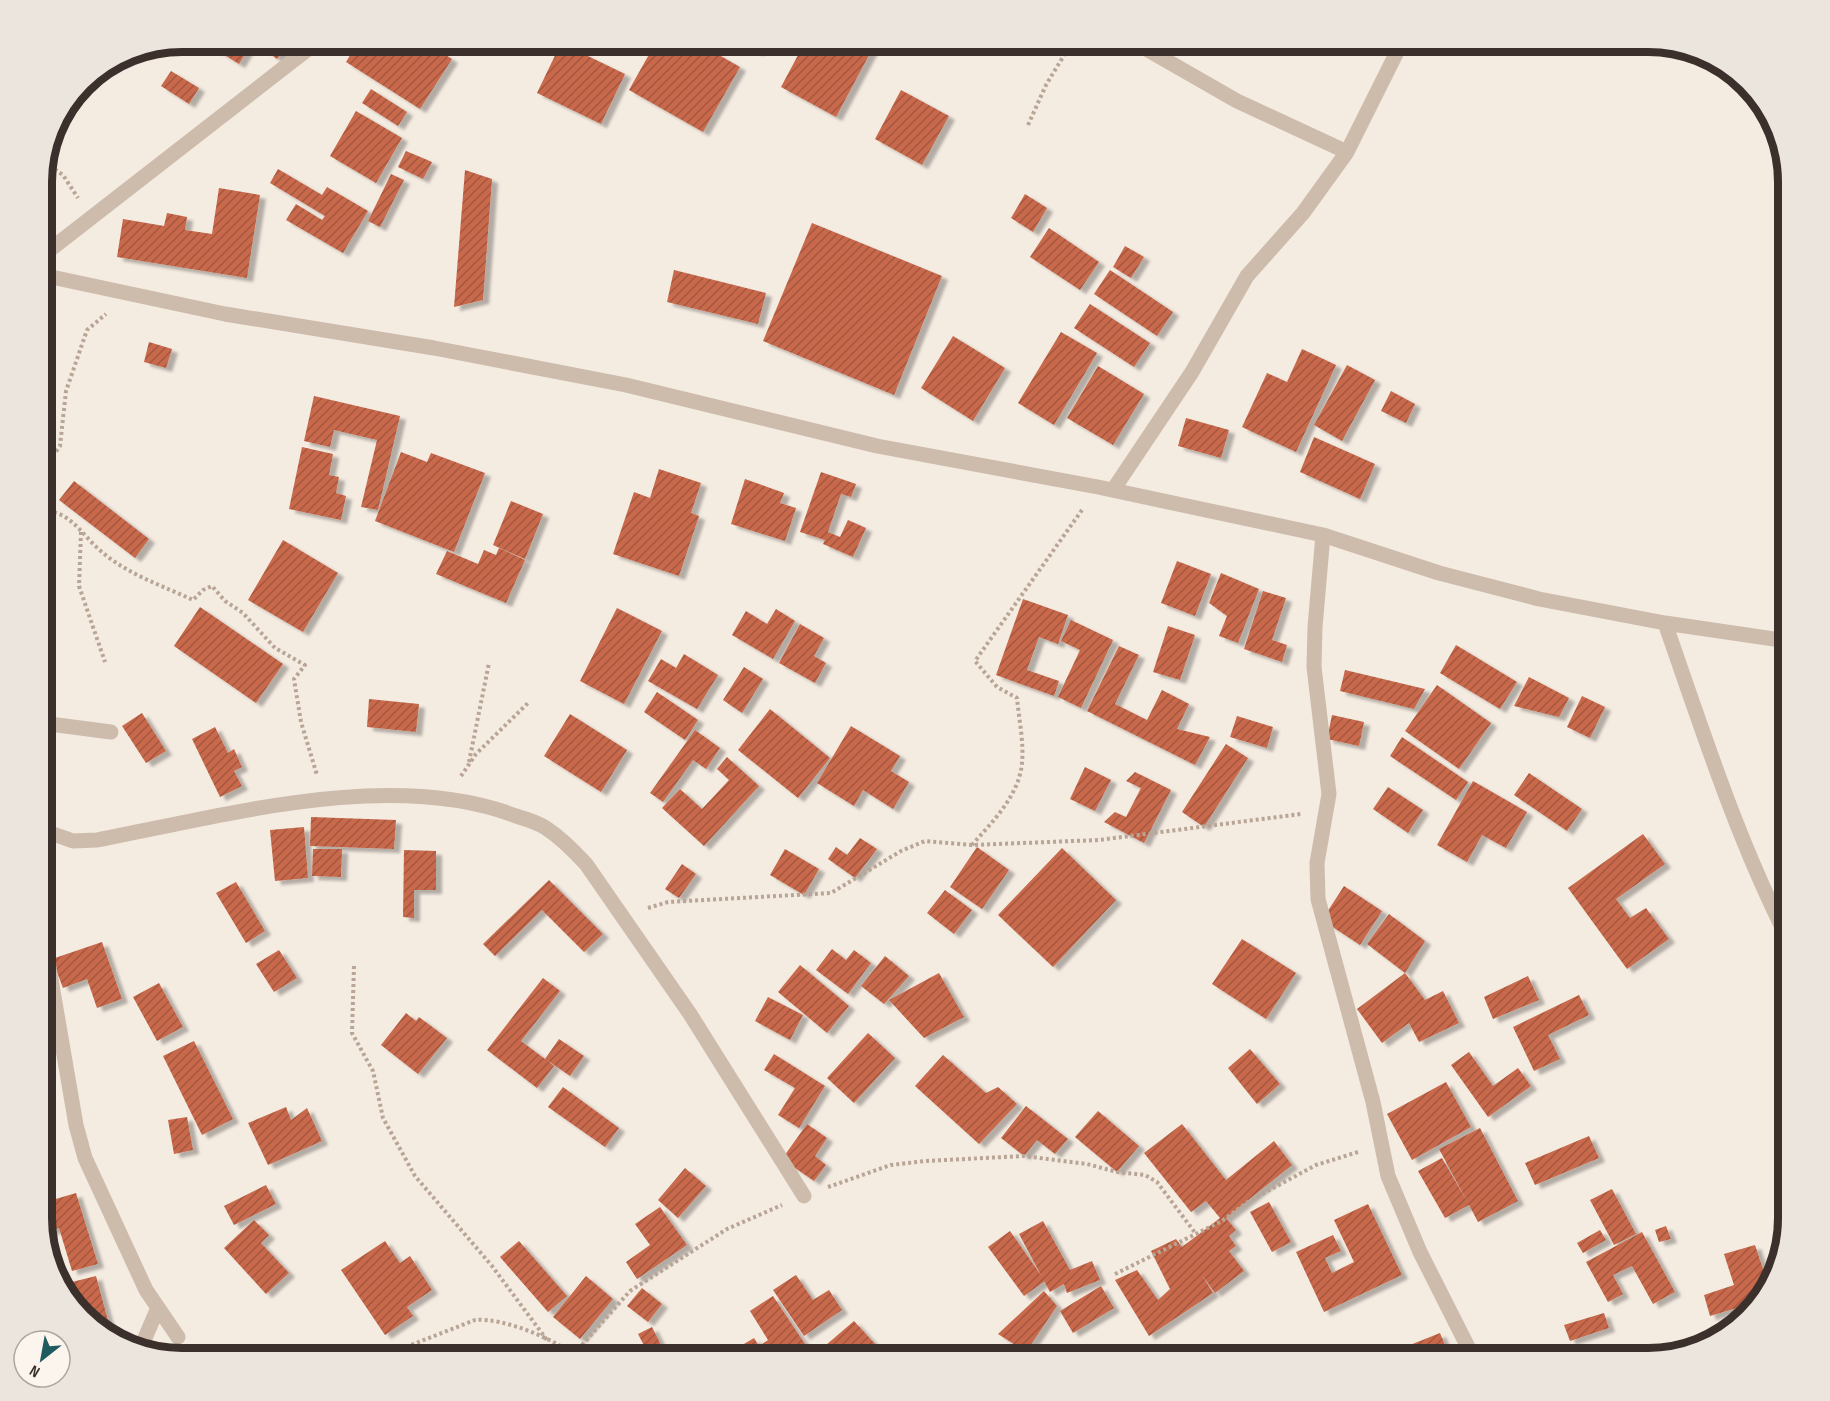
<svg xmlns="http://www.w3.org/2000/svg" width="1830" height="1401" viewBox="0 0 1830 1401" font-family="'Sofia Sans Condensed',sans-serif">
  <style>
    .building { fill: url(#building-hatch); filter: url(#shadow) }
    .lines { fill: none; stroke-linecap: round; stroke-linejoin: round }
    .path { stroke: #b9a596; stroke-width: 4; stroke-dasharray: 3 3; stroke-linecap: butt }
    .service { stroke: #cdbbac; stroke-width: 15 }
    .minor { stroke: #cdbbac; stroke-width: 15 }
    .rim { fill: none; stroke: #3b302b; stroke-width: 8 }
  </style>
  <defs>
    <pattern id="building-hatch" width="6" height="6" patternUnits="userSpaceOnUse" patternTransform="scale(1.5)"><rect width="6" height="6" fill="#c8694b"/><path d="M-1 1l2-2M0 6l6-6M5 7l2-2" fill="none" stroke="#a4573f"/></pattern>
    <filter id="shadow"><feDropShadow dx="6" dy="4" stdDeviation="1.5" flood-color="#0004"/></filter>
  </defs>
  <rect width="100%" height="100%" fill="#f4ebe1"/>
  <path class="building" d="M 204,42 L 252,42 L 239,64 Z
    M 255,42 L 290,42 L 277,59 Z
    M 358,42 L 424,42 L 452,59 L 420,109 L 346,62 Z
    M 656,42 L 696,42 L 740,67 L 703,132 L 629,90 Z
    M 739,42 L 762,42 L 758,52 Z
    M 805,42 L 876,42 L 836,117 L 781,87 Z
    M 561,43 L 625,74 L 601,124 L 537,93 Z
    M 171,71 L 199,88 L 189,104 L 161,86 Z
    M 371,89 L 407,112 L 398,126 L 362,103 Z
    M 901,90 L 949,116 L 922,165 L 875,139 Z
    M 356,111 L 402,138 L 376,183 L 330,156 Z
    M 406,151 L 432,162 L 423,179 L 398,167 Z
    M 278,169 L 322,195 L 327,187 L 368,211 L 343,253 L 286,220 L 296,204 L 322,220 L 325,216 L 270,183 Z
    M 465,170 L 492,179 L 483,300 L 454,307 Z
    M 391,174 L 404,180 L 380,227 L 368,221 Z
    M 219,188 L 260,195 L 247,278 L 117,257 L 123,219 L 164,226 L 167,213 L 187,217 L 185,230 L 212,234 Z
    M 1025,194 L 1047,208 L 1033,232 L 1011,218 Z
    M 812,223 L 942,276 L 894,395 L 763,341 Z
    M 1049,228 L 1099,262 L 1080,290 L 1030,257 Z
    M 1125,246 L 1144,257 L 1131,278 L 1113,267 Z
    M 674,270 L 766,293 L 758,324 L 667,302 Z
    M 1110,270 L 1173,312 L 1157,336 L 1094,294 Z
    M 1090,304 L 1150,343 L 1134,367 L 1074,328 Z
    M 1061,332 L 1097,353 L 1054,425 L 1018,403 Z
    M 953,336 L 1005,368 L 973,421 L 921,388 Z
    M 149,342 L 172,349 L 166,368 L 144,362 Z
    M 1302,349 L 1336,365 L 1296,452 L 1242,427 L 1267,373 L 1287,382 Z
    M 1347,365 L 1375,380 L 1342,441 L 1314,425 Z
    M 1098,366 L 1144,394 L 1113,445 L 1067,418 Z
    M 1391,391 L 1415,404 L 1406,423 L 1381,411 Z
    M 314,396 L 400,416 L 378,510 L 361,507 L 377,440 L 334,430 L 330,447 L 304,441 Z
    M 1186,418 L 1229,430 L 1221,458 L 1178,446 Z
    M 1314,437 L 1375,464 L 1360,499 L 1300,472 Z
    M 302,447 L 333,454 L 329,475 L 339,477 L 336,493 L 346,496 L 341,520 L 289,509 Z
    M 401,452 L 427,462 L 431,453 L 485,473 L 454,552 L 375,521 Z
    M 659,469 L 701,483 L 691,513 L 699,516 L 679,576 L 613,554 L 634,492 L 650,498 Z
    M 821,472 L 856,484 L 851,497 L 841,494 L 828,532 L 840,537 L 848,520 L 866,528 L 853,557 L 823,544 L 825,540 L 800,532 Z
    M 745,479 L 784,493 L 780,503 L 796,508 L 785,541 L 731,524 Z
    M 74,481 L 149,539 L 135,558 L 59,500 Z
    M 511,501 L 543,514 L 525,559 L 493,545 Z
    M 283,540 L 338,573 L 303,632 L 248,600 Z
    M 499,548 L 525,560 L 506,603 L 436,574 L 447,551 L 478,564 L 484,550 L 496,555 Z
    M 1177,561 L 1211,574 L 1195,616 L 1161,603 Z
    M 1221,573 L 1259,589 L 1238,643 L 1219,636 L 1227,616 L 1209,603 Z
    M 1263,591 L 1286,598 L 1272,640 L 1287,645 L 1282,662 L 1244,649 Z
    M 1023,599 L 1068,615 L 1058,644 L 1039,637 L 1027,670 L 1059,681 L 1054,696 L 996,675 Z
    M 200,607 L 283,664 L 256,703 L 174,646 Z
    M 617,608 L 662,631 L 624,704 L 580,681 Z
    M 776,609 L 795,621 L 773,659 L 732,635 L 746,611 L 767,624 Z
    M 1071,620 L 1113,640 L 1081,708 L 1058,697 L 1080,650 L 1061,641 Z
    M 800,624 L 824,638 L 814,656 L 826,663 L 815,683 L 779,663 Z
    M 1168,626 L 1195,635 L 1180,680 L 1153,672 Z
    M 1456,645 L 1517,682 L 1500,709 L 1440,673 Z
    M 1119,646 L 1139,655 L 1115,704 L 1147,720 L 1162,690 L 1189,704 L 1177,729 L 1210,737 L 1195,765 L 1087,711 Z
    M 684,654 L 718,675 L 697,709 L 648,681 L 661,659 L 676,668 Z
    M 744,667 L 763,679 L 742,713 L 723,700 Z
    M 1345,670 L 1425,689 L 1414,709 L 1340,691 Z
    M 1529,677 L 1569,698 L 1559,717 L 1514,706 Z
    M 1437,685 L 1491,723 L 1459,769 L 1405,731 Z
    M 657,692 L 698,720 L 685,740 L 644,712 Z
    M 1582,696 L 1605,707 L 1590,738 L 1567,727 Z
    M 369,699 L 419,704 L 416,732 L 367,727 Z
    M 770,709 L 830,758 L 798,798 L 738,750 Z
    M 142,713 L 166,751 L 146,763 L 122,726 Z
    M 570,714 L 627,750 L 601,792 L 544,756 Z
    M 1332,715 L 1364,722 L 1359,746 L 1327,739 Z
    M 1237,716 L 1273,727 L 1267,748 L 1230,737 Z
    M 851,726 L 900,756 L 891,771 L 909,782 L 893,809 L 863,790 L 854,806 L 817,783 Z
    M 215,727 L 228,753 L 234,749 L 242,767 L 234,771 L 242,786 L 220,797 L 192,739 Z
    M 695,730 L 720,748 L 706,769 L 693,760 L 663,802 L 650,793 Z
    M 1402,737 L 1468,782 L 1456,800 L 1390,756 Z
    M 1226,744 L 1248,758 L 1204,827 L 1182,812 Z
    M 727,757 L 759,786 L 704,846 L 662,808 L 680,789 L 702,809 L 729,780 L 717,769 Z
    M 1085,767 L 1111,780 L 1095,811 L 1070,799 Z
    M 1135,772 L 1171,790 L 1144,843 L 1104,822 L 1115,812 L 1126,817 L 1141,788 L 1126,781 Z
    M 1529,773 L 1582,809 L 1567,831 L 1514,795 Z
    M 1473,781 L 1527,812 L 1506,848 L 1482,835 L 1467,862 L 1437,845 Z
    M 1388,787 L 1423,810 L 1408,833 L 1373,809 Z
    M 311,817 L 396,820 L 394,849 L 310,846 Z
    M 304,827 L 308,878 L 275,881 L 270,830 Z
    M 1643,834 L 1665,864 L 1616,899 L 1630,918 L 1646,908 L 1669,939 L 1627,969 L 1568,888 Z
    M 860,838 L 877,849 L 855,878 L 828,859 L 836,847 L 847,855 Z
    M 977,847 L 1009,870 L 982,909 L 950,887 Z
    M 1062,848 L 1116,900 L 1053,967 L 998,915 Z
    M 313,849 L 342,849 L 341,877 L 312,876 Z
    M 785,849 L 819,869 L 804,895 L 770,875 Z
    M 404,850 L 436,851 L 436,890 L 414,890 L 414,918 L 403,917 Z
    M 682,864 L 696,874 L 679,898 L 665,889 Z
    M 549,880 L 603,934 L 584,952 L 542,910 L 495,956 L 483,944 Z
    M 236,882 L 265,931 L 246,943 L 216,893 Z
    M 1344,886 L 1382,911 L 1360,945 L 1322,920 Z
    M 945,890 L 972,910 L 954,934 L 927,913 Z
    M 1389,914 L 1425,941 L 1405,973 L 1367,944 Z
    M 1242,939 L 1296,973 L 1266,1019 L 1212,984 Z
    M 102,942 L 122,999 L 97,1008 L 87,979 L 63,988 L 52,959 Z
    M 832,949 L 846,960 L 854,950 L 871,963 L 848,994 L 816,970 Z
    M 279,950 L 297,978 L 274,992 L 256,964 Z
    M 885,956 L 909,976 L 884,1004 L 861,986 Z
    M 800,965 L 849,1006 L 827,1033 L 778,992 Z
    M 939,973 L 964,1017 L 924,1038 L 889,1000 Z
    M 1405,973 L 1425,1000 L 1443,991 L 1459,1023 L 1419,1042 L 1409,1023 L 1382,1043 L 1357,1009 Z
    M 1528,976 L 1539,1000 L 1493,1019 L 1484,997 Z
    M 543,978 L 560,991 L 521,1041 L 545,1059 L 559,1039 L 584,1056 L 570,1076 L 547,1060 L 554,1066 L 537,1088 L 487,1050 Z
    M 159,983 L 183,1027 L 157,1041 L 133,997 Z
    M 1579,995 L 1589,1015 L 1548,1035 L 1560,1059 L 1534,1071 L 1513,1027 Z
    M 768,997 L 803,1015 L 790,1040 L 755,1021 Z
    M 406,1013 L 416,1021 L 419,1017 L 447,1038 L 418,1074 L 381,1045 Z
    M 868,1033 L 895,1058 L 854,1103 L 827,1078 Z
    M 194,1041 L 233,1119 L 202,1135 L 163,1056 Z
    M 1250,1049 L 1280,1084 L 1257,1104 L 1228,1068 Z
    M 1469,1052 L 1493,1086 L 1518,1068 L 1531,1086 L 1488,1117 L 1451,1065 Z
    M 774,1054 L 825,1086 L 799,1128 L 778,1115 L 795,1088 L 764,1070 Z
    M 943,1055 L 986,1093 L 998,1087 L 1017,1104 L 979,1144 L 915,1086 Z
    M 1446,1082 L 1471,1127 L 1412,1160 L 1387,1114 Z
    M 563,1087 L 619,1128 L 605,1147 L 548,1107 Z
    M 1026,1106 L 1068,1139 L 1055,1154 L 1037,1140 L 1024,1156 L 1001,1138 Z
    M 286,1107 L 291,1120 L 307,1108 L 322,1141 L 268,1165 L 248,1123 Z
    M 1098,1111 L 1139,1146 L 1117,1172 L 1075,1137 Z
    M 187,1117 L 193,1150 L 174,1154 L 168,1120 Z
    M 807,1124 L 827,1138 L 815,1156 L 826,1165 L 814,1181 L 782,1159 Z
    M 1182,1124 L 1226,1180 L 1274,1141 L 1292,1165 L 1226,1218 L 1236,1230 L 1229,1236 L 1236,1246 L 1229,1251 L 1244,1271 L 1215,1293 L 1202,1275 L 1213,1293 L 1149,1336 L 1115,1280 L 1137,1270 L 1158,1300 L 1170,1289 L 1151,1251 L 1176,1239 L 1182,1247 L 1220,1218 L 1206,1201 L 1191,1212 L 1144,1153 Z
    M 1480,1128 L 1518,1201 L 1478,1222 L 1469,1205 L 1445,1218 L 1418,1171 L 1442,1158 L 1468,1203 L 1439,1149 Z
    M 1589,1136 L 1599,1158 L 1535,1185 L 1525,1163 Z
    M 685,1168 L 706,1186 L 678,1218 L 658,1200 Z
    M 266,1185 L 276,1204 L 234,1225 L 224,1206 Z
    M 1612,1189 L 1636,1234 L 1614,1245 L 1590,1200 Z
    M 76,1193 L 98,1264 L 72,1271 L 59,1228 L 44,1233 L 42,1203 Z
    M 1269,1202 L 1291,1242 L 1272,1252 L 1250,1212 Z
    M 1368,1204 L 1402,1275 L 1324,1312 L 1296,1252 L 1333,1235 L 1341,1251 L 1325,1258 L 1332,1273 L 1354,1262 L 1334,1220 Z
    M 660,1207 L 687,1245 L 637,1279 L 626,1262 L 650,1245 L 635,1224 Z
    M 254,1220 L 269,1235 L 261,1243 L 289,1273 L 266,1294 L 224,1248 Z
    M 1043,1221 L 1070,1270 L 1092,1261 L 1100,1280 L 1067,1293 L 1064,1284 L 1050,1292 L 1019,1234 Z
    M 1666,1226 L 1671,1239 L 1659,1242 L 1655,1230 Z
    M 1600,1230 L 1606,1240 L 1583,1253 L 1577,1243 Z
    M 1010,1231 L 1045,1281 L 1024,1296 L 988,1247 Z
    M 1642,1232 L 1675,1292 L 1653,1304 L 1632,1266 L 1613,1275 L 1623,1294 L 1608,1302 L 1586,1262 Z
    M 385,1241 L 400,1263 L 410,1256 L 432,1290 L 407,1307 L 413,1316 L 385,1335 L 341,1270 Z
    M 519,1241 L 567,1296 L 548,1312 L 500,1257 Z
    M 1755,1245 L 1767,1281 L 1760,1301 L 1710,1316 L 1704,1295 L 1734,1285 L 1724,1254 Z
    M 796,1275 L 813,1300 L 829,1290 L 842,1310 L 804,1336 L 773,1290 Z
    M 96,1276 L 110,1328 L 100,1331 L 60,1285 Z
    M 586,1276 L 613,1299 L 580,1339 L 553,1317 Z
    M 1101,1286 L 1114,1308 L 1073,1333 L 1060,1311 Z
    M 642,1288 L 662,1304 L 648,1322 L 627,1306 Z
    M 1044,1291 L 1057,1306 L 1026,1352 L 998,1334 Z
    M 773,1296 L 809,1350 L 805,1353 L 812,1359 L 747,1359 L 739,1347 L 754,1338 L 759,1346 L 768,1340 L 750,1311 Z
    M 1604,1313 L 1609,1328 L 1570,1341 L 1564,1325 Z
    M 854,1321 L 876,1345 L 861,1359 L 826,1359 L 819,1351 Z
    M 652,1327 L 666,1355 L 659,1359 L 651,1359 L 638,1334 Z
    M 1440,1333 L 1451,1359 L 1375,1359 Z"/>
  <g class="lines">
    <path class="path" d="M 1028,125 L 1046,85 L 1072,42
      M 45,162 L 63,175 L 78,198
      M 42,471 L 60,446 L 66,391 L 87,330 L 106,314
      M 42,495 L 48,487 L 42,474
      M 42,511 C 71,510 82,536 102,552 C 127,574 163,586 193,600 L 203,590 L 212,586 L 225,601 L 243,613 L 275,648 L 305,665 L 294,679 L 301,722 L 317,775
      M 81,532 L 79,586 L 105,662
      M 469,762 L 489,663
      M 461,776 L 476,754 L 528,703
      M 972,845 C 992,822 1019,796 1022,763 C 1024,743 1019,719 1017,698 L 997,687 L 975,661 L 1082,510
      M 648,908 L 668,902 L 831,893 L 901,851 L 925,841 L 972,845 L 1099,840 L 1301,814
      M 354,966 L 352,1033 L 373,1071 L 383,1118 L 415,1176 L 492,1266 L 547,1340
      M 828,1187 L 891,1165 L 925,1161 L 1024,1156 L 1087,1164 L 1117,1172 L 1145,1175 L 1157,1182 L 1196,1234
      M 1115,1274 L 1222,1221 L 1249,1201 L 1316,1165 L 1358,1152
      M 574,1354 L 630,1291 L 727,1229 L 782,1205
      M 385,1359 L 411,1345 L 475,1320 C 502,1317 559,1340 578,1359"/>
    <path class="service" d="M 42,723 L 111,732"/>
    <path class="minor" d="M 1134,42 L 1237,101 L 1347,152
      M 42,256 L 317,42
      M 42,275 L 225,314 L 434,348 L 626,385 L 877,446 L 1098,487 L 1323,535 L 1439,573 L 1539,599 L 1665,623 L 1788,641
      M 1113,490 L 1192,372 L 1247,276 L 1303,213 L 1347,152 L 1402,42
      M 1323,535 L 1315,627 L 1314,667 L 1329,794 L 1317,863 L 1318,899 L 1373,1102 L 1388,1176 L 1420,1252 L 1474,1359
      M 1665,623 C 1702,729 1737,839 1788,939
      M 42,830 L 73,841 L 97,840 C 223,816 392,768 516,816 C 526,819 537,822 546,828 C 561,838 574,851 586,864 L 690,1014 L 804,1196
      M 42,927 L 76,1125 L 85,1158 L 146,1290 L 178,1337
      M 142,1345 L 157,1310"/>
  </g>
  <path d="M0 0H1830V1401H0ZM182 52H1648A130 130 0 0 1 1778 182V1218A130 130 0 0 1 1648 1348H182A130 130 0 0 1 52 1218V182A130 130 0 0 1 182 52Z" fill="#ece5de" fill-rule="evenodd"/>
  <path class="rim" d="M182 52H1648A130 130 0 0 1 1778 182V1218A130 130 0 0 1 1648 1348H182A130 130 0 0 1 52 1218V182A130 130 0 0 1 182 52Z"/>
  <g transform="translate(42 1359) rotate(211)"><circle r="28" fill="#fbf5ee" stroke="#aea6a0" stroke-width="1.5"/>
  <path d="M0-4.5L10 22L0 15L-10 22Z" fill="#1f5a5e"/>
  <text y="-9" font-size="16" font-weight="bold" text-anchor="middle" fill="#3b302b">N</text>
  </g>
</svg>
